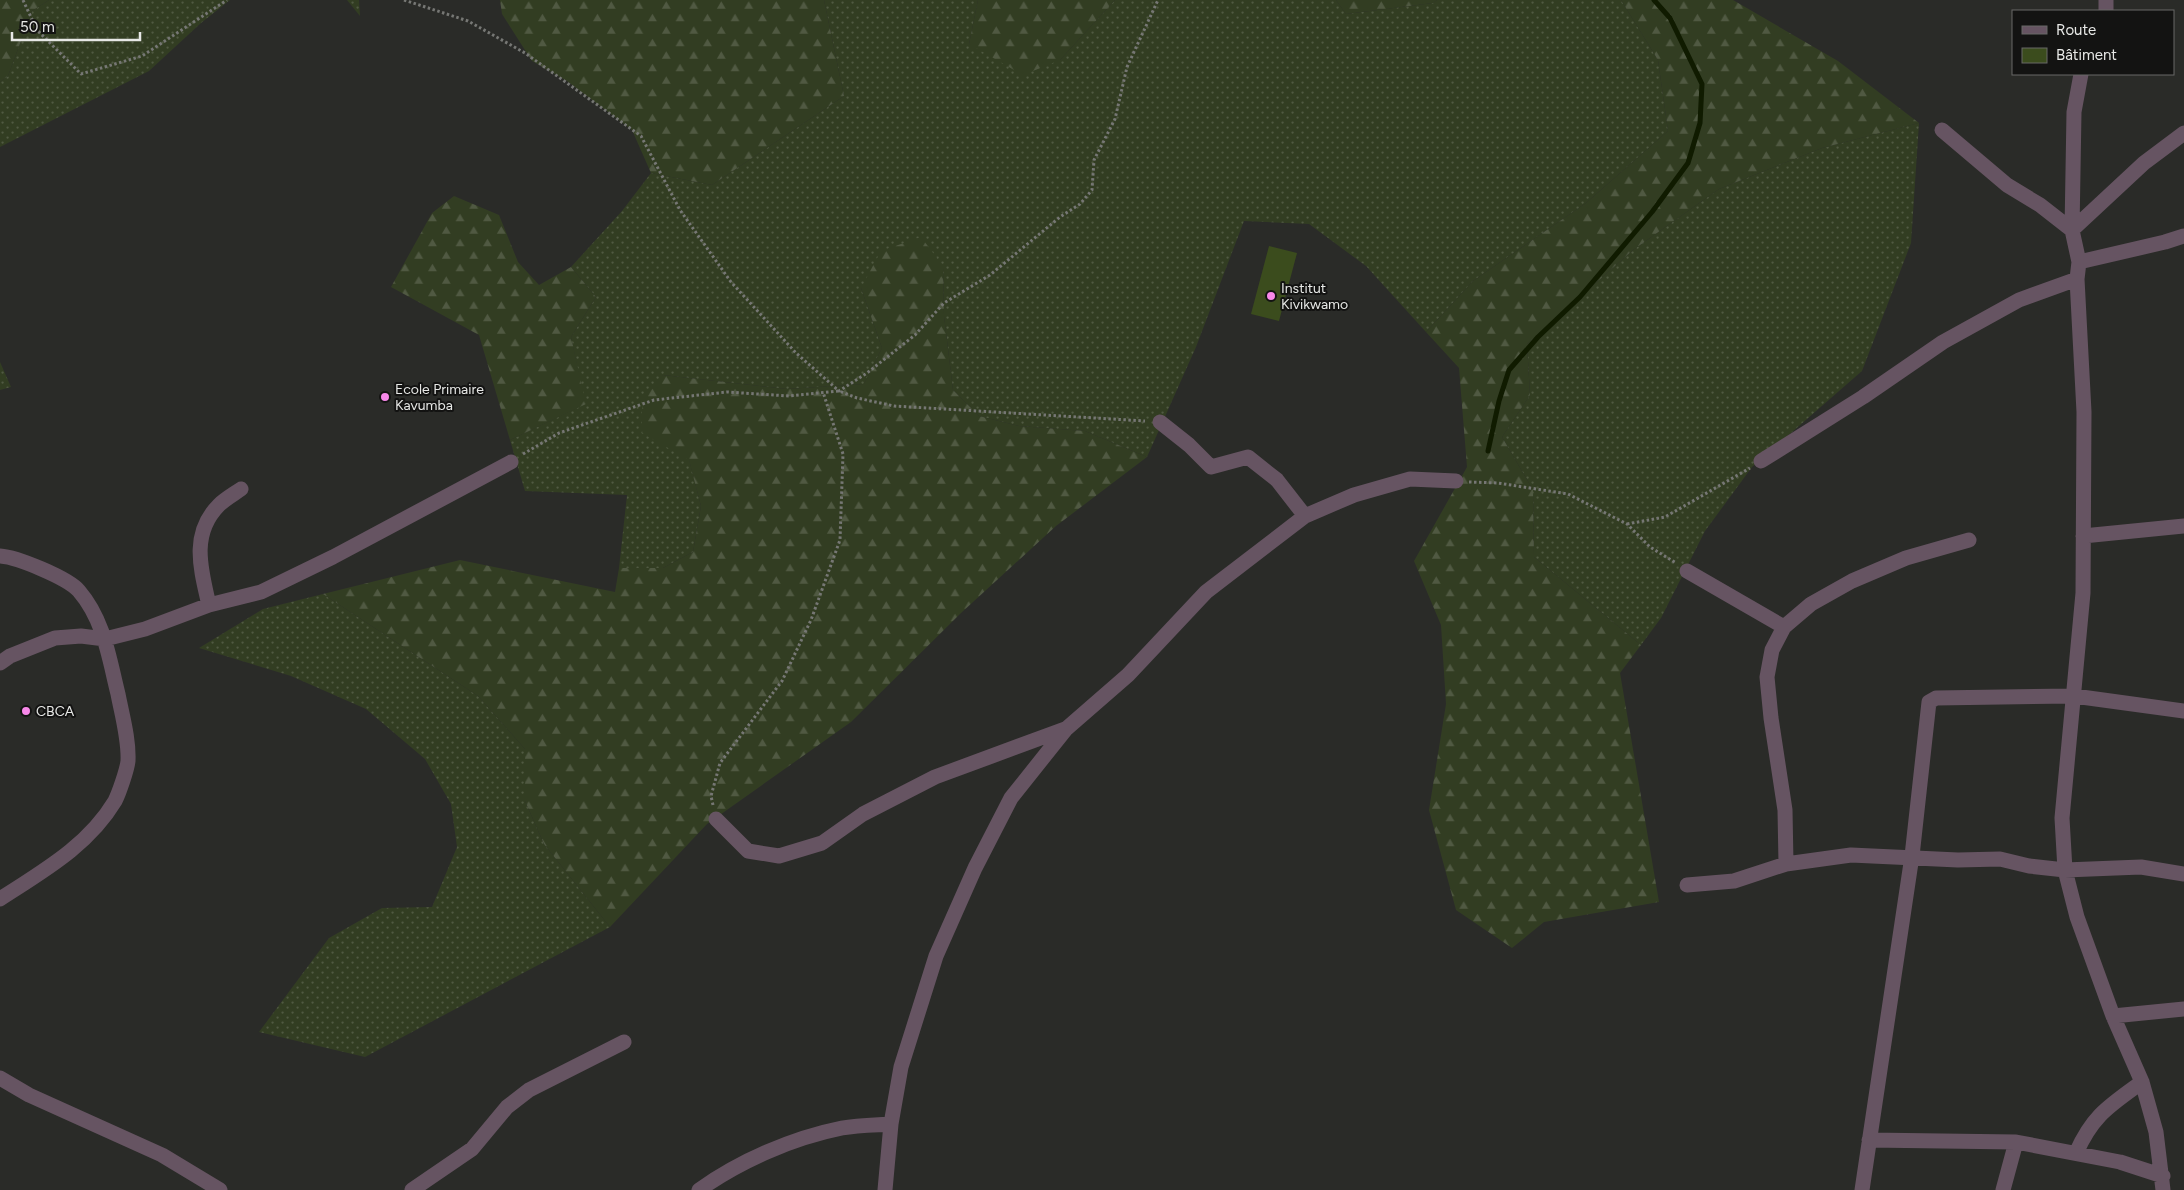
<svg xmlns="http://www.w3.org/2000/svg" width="2184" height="1190" viewBox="0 0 2184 1190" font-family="Figtree,sans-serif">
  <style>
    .grass { fill: url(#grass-dots) }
    .forest { fill: url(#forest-firs) }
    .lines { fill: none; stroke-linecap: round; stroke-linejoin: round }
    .stream { stroke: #101b00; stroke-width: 5 }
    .building { fill: #3b4c1d }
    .path { stroke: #767774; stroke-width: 3; stroke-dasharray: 2.5 2.5; stroke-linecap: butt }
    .street { stroke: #665462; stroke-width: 15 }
    .poi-dot { fill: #f888e9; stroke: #131312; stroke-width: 2 }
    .labels { text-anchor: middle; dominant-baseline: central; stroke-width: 4; stroke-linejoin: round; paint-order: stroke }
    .poi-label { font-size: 14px; fill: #e7e8e6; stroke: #131312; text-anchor: start }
  </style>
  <defs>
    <pattern id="grass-dots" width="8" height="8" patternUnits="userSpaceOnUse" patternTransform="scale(1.25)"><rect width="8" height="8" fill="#323d22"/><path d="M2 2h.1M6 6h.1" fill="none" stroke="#505942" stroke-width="1.8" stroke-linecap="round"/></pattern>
    <pattern id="forest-firs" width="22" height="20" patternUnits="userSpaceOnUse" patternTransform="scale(1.25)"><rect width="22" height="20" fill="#323d22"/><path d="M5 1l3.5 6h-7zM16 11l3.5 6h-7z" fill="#505942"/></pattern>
  </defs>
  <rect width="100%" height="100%" fill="#2a2b28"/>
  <path class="grass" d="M 49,0 L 230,0 L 201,23 L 149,71 L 0,147 L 0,82 L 8,76 L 32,11 Z
    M 347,0 L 359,0 L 360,16 Z
    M 824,0 L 978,0 L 969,44 L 1060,60 L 1115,0 L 1336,0 L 1346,14 L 1433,3 L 1437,0 L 1621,0 L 1658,60 L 1668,131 L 1586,203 L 1473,281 L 1426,332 L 1366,266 L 1309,224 L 1244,221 L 1196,347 L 1147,457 L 1085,431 L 1019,426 L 979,416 L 953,390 L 944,316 L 943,266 L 861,288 L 882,348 L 864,384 L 787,389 L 663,375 L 642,432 L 689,459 L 701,506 L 693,552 L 663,568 L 619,568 L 627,495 L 525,491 L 510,440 L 585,404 L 571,337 L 596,297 L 571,267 L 622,211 L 651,173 L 712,185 L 844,96 Z
    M 1919,123 L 1911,243 L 1862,371 L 1752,467 L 1705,531 L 1661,618 L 1641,645 L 1534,557 L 1533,490 L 1502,437 L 1530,395 L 1527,344 L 1633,250 L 1719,189 L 1822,148 Z
    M 0,362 L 11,387 L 0,390 Z
    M 323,594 L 478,696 L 525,749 L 525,801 L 544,844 L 610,927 L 365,1057 L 259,1032 L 329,938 L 382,908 L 432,907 L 457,847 L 451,804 L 425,759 L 366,709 L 291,676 L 199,648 L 263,609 Z"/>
  <path class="forest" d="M 0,0 L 49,0 L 32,11 L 8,76 L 0,82 Z
    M 500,0 L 824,0 L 844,96 L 712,185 L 651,173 L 632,130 L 567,81 L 532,61 L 502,14 Z
    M 978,0 L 1115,0 L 1060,60 L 1023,75 L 969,44 Z
    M 1336,0 L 1437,0 L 1433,3 L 1346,14 Z
    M 1621,0 L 1733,0 L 1838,61 L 1919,123 L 1822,148 L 1719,189 L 1633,250 L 1527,344 L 1530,395 L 1502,437 L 1533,490 L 1534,557 L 1641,645 L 1620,673 L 1659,902 L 1544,922 L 1512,948 L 1456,910 L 1429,810 L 1446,704 L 1441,625 L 1414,561 L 1467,467 L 1459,368 L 1426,332 L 1473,281 L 1586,203 L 1668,131 L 1658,60 Z
    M 454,196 L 499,215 L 518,262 L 539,285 L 571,267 L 596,297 L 571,337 L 586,404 L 510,440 L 479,335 L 391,287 L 432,213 Z
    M 921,237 L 943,266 L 944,316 L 953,390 L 979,416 L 1019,426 L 1085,431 L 1147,457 L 1056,526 L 961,613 L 851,722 L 707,824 L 610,927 L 544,844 L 525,801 L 525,749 L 478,696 L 323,594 L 460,560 L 615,592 L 619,568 L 663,568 L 693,552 L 701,506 L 689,460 L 642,433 L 642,398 L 663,375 L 787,389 L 864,384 L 882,348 L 861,288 L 881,251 Z"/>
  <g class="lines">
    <path class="stream" d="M 1488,451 L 1499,401 L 1509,370 L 1538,337 L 1580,297 L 1652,212 L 1688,163 L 1700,123 L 1702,84 L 1670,18 L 1654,0"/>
  </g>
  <path class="building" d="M 1269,246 L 1297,253 L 1279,321 L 1251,314 Z"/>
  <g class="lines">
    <path class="path" d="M 23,0 L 37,30 L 81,74 L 142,56 L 227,0
      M 404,0 L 468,21 L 525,53 L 641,136 L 680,210 L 731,282 L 796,353 L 839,391 L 867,373 L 915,335 L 944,303 L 990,275 L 1060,217 L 1080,204 L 1092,190 L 1094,160 L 1115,119 L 1127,67 L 1158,0
      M 523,454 L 559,433 L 654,400 L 727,392 L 789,396 L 839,391 L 857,398 L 894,406 L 1145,421
      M 1469,482 L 1498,483 L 1568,494 L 1627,524 L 1650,547 L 1676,563
      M 1627,524 L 1665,517 L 1750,468
      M 713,805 L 711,796 L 720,763 L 782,681 L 811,620 L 840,540 L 843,454 L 823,392"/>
    <path class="street" d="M 2106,0 L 2106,11
      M 2081,74 L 2074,112 L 2072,230 L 2079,262 L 2077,279 L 2084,412 L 2083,593 L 2062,818 L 2065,870 L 2077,917 L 2113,1016 L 2142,1082 L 2156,1132 L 2163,1190
      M 1942,130 L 2007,185 L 2040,205 L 2072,230 L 2144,163 L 2184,133
      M 2079,262 L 2165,242 L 2184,236
      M 1160,422 L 1189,445 L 1211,467 L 1248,457 L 1277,480 L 1305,516
      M 1761,461 L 1863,397 L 1943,342 L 2019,300 L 2077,279
      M 2083,536 L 2184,526
      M 0,556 C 17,557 68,578 79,591 C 104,620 109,658 118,694 C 122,715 129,739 128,761 C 127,770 119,793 115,801 C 88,846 43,871 0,899
      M 1687,571 L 1784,627
      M 209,605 C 201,570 190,534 219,505 C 225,499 234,494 241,489
      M 0,663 L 10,656 L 55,638 L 81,636 L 105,639 L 145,629 L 209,605 L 261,592 L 333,557 L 511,462
      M 716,819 L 748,851 L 779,856 L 822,843 L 863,814 L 935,777 L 1065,729
      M 1786,864 L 1785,810 L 1771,718 L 1767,677 L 1772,650 L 1784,627 L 1811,604 L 1852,581 L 1906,558 L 1969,540
      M 1687,885 L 1734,881 L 1786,864 L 1851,855 L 1958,860 L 2000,859 L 2029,866 L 2065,870 L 2141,867 L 2184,874
      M 2113,1016 L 2184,1009
      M 0,1078 L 29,1095 L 162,1155 L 220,1190
      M 1869,1140 L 2016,1142 L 2120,1162 L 2163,1176
      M 2076,1153 C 2093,1115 2109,1106 2142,1082
      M 412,1190 L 472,1149 L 507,1107 L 529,1090 L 624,1042
      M 699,1190 C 740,1161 792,1138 842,1128 C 858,1125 875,1125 891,1124
      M 885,1190 L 891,1124 L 901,1067 L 936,956 L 975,868 L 1011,798 L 1066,729 L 1128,675 L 1206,592 L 1305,516 L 1354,495 L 1410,479 L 1456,481
      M 1862,1190 L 1912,856 L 1929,702 L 1936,698 L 2074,696 L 2184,711
      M 2003,1190 L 2016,1142"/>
  </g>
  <g class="poi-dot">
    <circle cx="1271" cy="296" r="5"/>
    <circle cx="385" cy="397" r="5"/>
    <circle cx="26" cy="711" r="5"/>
  </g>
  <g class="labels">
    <g class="poi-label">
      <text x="1281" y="288">Institut<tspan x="1281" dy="16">Kivikwamo</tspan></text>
      <text x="395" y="389">Ecole Primaire<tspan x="395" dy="16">Kavumba</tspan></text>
      <text x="36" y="711">CBCA</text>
    </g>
  </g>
  <rect x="2012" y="10" width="162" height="65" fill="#131312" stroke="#686867"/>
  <rect x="2022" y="26" width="25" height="8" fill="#665462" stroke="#686867"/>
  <text x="2056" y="35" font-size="15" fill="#e7e8e6">Route</text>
  <rect x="2022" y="48" width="25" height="15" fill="#3b4c1d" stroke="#686867"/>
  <text x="2056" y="60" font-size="15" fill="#e7e8e6">Bâtiment</text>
  <path d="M12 32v8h128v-8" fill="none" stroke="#e7e8e6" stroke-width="2.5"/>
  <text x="20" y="32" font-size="15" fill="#e7e8e6" stroke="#131312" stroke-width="4" paint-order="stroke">50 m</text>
</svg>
